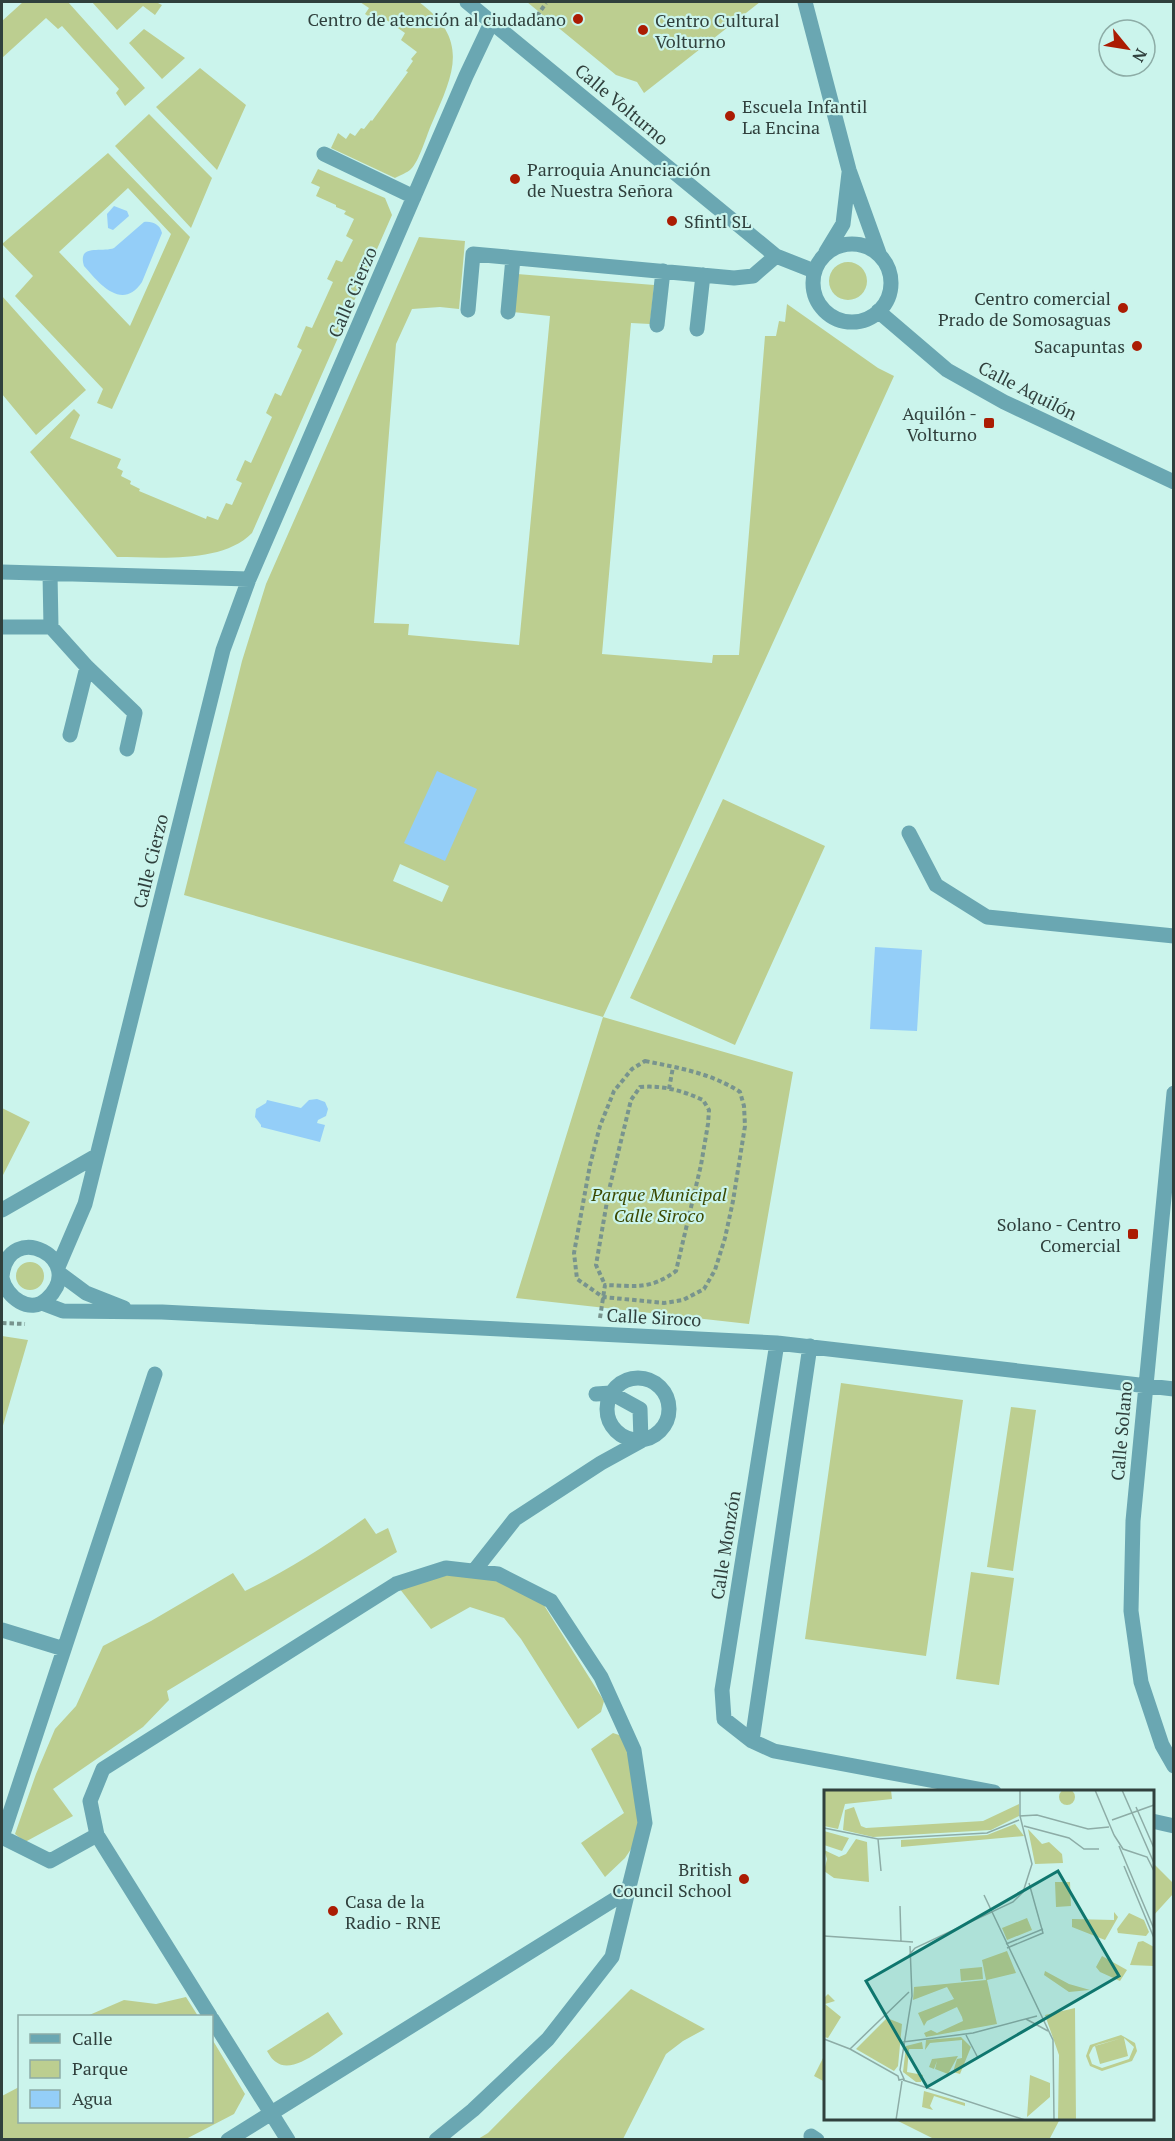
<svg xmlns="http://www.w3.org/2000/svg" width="1175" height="2141" viewBox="0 0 1175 2141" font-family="'PT Serif',serif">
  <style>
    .green { fill: #bcce90; fill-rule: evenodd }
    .water { fill: #94cef8 }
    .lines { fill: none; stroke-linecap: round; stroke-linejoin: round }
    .path { stroke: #78948e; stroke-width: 4; stroke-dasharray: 4.5 3; stroke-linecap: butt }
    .minor { stroke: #6aa7b2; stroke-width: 15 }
    .poi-dot { fill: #ab1c03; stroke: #cbf4ec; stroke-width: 2 }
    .labels { text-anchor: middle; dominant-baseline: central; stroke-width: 4.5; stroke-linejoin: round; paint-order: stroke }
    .poi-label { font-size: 18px; fill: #30403d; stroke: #cbf4ec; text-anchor: end }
    .street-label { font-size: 18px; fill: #30403d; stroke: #cbf4ec }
    .park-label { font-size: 18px; font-style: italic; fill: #3b4800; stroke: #cbf4ec }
    .inset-road { fill: none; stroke: #8daca6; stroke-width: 1.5 }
    .view { fill: #0f766e; fill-opacity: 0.15; stroke: #0f766e; stroke-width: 3 }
    .inset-edge { fill: none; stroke: #30403d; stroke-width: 3 }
  </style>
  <rect width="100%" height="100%" fill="#cbf4ec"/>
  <path class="green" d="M 23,2 L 68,2 L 145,88 L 125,106 L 116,93 L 119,89 L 62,26 L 58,29 L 46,18 L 2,58 L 2,21 Z
    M 92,2 L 156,2 L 162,5 L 155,15 L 143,6 L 117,30 Z
    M 360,2 L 419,2 C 470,40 454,73 432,123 C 427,134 419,162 411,169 C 407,173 400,175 395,178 L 331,148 L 338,133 L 346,139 L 350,133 L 355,136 L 361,128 L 364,129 L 371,120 L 372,121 L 408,72 L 406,71 L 413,61 L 411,59 L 417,52 L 401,40 L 405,33 L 385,19 L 381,24 L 365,14 L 369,8 Z
    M 527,2 L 760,2 L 644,93 L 637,82 L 616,75 Z
    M 144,29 L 185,58 L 162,79 L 129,43 Z
    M 200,68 L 246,105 L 217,170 L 156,107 Z
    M 149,114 L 212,178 L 191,228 L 115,146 Z
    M 108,153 L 190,237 L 112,409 L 97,403 L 103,389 L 15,296 L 33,276 L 2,244 ZM 128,188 L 171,234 L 130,326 L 59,252 Z
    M 318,169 L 385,198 L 392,215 L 252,533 C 222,564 158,557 117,557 L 30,452 L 74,409 L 80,415 L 70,438 L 121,459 L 117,468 L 123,471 L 121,476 L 131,481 L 130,484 L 140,489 L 139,491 L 206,519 L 207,516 L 218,520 L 226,503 L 232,505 L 242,483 L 236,480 L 245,460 L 251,463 L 272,417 L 266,413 L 275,393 L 281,396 L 302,350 L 297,347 L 306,326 L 312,328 L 333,282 L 327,279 L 336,260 L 342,262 L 353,240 L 346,236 L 354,219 L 344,214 L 346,211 L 336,207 L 336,205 L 316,196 L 320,187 L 311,183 Z
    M 419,237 L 465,241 L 459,309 L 440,307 L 412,309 L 396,344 L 374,623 L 409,624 L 408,635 L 519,645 L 550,316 L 513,312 L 517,274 L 654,285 L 650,324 L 631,323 L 602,654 L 712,663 L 713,655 L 739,655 L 765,336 L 776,336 L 779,321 L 785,322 L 787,304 L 878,368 L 894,376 L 603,1017 L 793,1072 L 749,1324 L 516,1298 L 603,1017 L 184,895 L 242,661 L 266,584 ZM 400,864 L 449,886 L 442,902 L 393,881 Z
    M829 281a19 19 0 1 1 38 0a19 19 0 1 1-38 0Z
    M 2,296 L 86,390 L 36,435 L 2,394 Z
    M 723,799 L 825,846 L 735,1045 L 630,998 Z
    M 2,1108 L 30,1122 L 2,1177 Z
    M16 1276a14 14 0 1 1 28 0a14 14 0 1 1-28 0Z
    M 2,1336 L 28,1340 L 2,1429 Z
    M 841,1383 L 963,1400 L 926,1656 L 805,1639 Z
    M 1011,1407 L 1036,1410 L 1013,1571 L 987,1567 Z
    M 365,1518 L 376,1534 L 388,1528 L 397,1552 L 167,1691 L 169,1700 L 143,1727 L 53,1789 L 73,1816 L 25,1842 L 15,1834 L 36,1774 L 55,1729 L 76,1706 L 103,1646 L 151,1621 L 233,1573 L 245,1591 C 287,1571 327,1545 365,1518 Z
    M 446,1568 L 498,1574 L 537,1594 L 604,1701 L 601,1712 L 578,1729 L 521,1639 L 504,1618 L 470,1607 L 431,1629 L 396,1584 Z
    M 971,1572 L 1014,1578 L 999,1685 L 956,1679 Z
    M 613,1733 L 628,1738 L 642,1833 L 625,1858 L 605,1877 L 581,1843 L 624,1813 L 591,1749 Z
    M 1153,1863 L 1174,1884 L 1173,1894 L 1153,1916 Z
    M 631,1989 L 705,2029 L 683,2041 L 666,2054 L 623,2139 L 478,2139 L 488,2133 Z
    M 186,1997 L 198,2016 L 87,2016 L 124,2000 L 156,2004 Z
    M 328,2012 L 343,2034 C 328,2044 294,2076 276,2062 C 272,2060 269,2054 267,2051 Z
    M 212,2039 L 245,2094 L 234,2114 L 186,2139 L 2,2139 L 2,2096 L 19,2087 L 20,2122 L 212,2122 Z
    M 825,2054 L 825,2082 L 814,2076 Z
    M 894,2119 L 1060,2119 L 1049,2140 L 934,2139 Z"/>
  <path class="water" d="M 114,206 L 127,211 L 129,216 L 113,230 L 108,228 L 107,214 Z
    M 144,222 C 152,221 160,224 162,233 L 142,282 C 122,312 99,283 84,266 C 77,243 102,253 114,248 Z
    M 437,771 L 477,789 L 445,861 L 404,843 Z
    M 875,947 L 922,950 L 917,1031 L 870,1029 Z
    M 317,1099 L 325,1102 L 328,1109 L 326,1116 L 318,1120 L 317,1123 L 325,1125 L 320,1142 L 261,1127 L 261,1125 L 255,1117 L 256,1109 L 266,1103 L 267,1100 L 301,1108 L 309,1100 Z"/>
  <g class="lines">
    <path class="path" d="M 537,16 L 546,3
      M 645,1061 C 679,1068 711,1073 740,1092 L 744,1106 L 745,1126 L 733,1201 L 725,1238 L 715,1270 L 704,1289 L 683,1300 L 664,1303 L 603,1297 L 577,1279 L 574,1253 L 590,1165 L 600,1126 L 614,1091 L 632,1069 Z
      M 669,1089 L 673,1067
      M 600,1318 L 605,1285 C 636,1286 650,1290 676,1271 L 701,1165 L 708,1124 L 709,1110 L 703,1100 C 683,1091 663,1085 640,1087 L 631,1100 L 609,1190 L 596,1265 L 605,1285
      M 2,1323 L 25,1324"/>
    <path class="minor" d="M 467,2 L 776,256 L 814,271
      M 805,2 L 849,170 L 880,256
      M 324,154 L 414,197
      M813 283a39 39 0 1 1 78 0a39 39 0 1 1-78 0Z
      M 826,252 L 843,224 L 849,173
      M 468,310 L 473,254 L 734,278 L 753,276 L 776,256
      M 878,311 L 947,370 L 1004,402 L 1174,482
      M 508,312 L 513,258
      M 657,325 L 663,271
      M 697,329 L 703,275
      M 2,572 L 249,579
      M 2,627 L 51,627 L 50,574
      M 51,627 L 87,667 L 135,713 L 127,749
      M 70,735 L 87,667
      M 909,833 L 936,885 L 987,917 L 1174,936
      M 1174,1093 L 1133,1521 L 1131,1611 L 1141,1682 L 1162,1745 L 1174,1766
      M 2,1210 L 96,1156
      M 58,1267 L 85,1204 L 223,650 L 249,579 L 466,76 L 492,21
      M 59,1273 L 86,1293 L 124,1308
      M 2,1276 C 9,1218 89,1260 47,1299 C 30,1315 6,1297 2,1278
      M 42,1303 L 63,1311 L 162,1312 L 777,1343 L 1174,1389
      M 777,1343 L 722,1690 L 724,1719 L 752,1741 L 774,1751 L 994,1792
      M607 1409a31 31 0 1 1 62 0a31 31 0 1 1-62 0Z
      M 474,1571 L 515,1519 L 601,1463 L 641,1441 L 640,1409 L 611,1393 L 596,1394
      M 2,1630 L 64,1649
      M 752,1741 L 810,1346
      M 1152,1821 L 1174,1826
      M 2,1837 L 155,1374
      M 2,1837 L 50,1861 L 97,1835
      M 210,2016 L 97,1835 L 90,1801 L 103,1769 L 396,1584 L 446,1568 L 498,1574 L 551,1601 L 601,1677 L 634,1750 L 645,1823 L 628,1891 L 228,2140
      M 212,2019 L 288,2140
      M 811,2136 L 817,2140
      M 436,2140 L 473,2110 L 548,2039 L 612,1957 L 628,1891"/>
  </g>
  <g class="poi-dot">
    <circle cx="578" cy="19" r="6"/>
    <circle cx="643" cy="30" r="6"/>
    <circle cx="730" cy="116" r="6"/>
    <circle cx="515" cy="179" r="6"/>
    <circle cx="672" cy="221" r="6"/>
    <circle cx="1123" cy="308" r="6"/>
    <circle cx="1137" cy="346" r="6"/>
    <rect x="983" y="417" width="12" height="12" rx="3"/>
    <rect x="1127" y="1228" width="12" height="12" rx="3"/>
    <circle cx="744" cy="1879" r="6"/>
    <circle cx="333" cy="1911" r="6"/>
  </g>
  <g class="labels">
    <g class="poi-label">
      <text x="566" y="19">Centro de atención al ciudadano</text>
      <text x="655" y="20" text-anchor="start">Centro Cultural<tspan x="655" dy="21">Volturno</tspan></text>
      <text x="742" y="106" text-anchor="start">Escuela Infantil<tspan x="742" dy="21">La Encina</tspan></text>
      <text x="527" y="169" text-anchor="start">Parroquia Anunciación<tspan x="527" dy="21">de Nuestra Señora</tspan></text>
      <text x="684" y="221" text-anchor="start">Sfintl SL</text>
      <text x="1111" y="298">Centro comercial<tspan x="1111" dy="21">Prado de Somosaguas</tspan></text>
      <text x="1125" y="346">Sacapuntas</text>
      <text x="977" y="413">Aquilón -<tspan x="977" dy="21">Volturno</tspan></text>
      <text x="1121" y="1224">Solano - Centro<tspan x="1121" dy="21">Comercial</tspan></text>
      <text x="732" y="1869">British<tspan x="732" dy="21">Council School</tspan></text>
      <text x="345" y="1901" text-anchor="start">Casa de la<tspan x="345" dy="21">Radio - RNE</tspan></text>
    </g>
    <g class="street-label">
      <text transform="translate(622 104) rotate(40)">Calle Volturno</text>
      <text transform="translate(352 292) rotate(-67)">Calle Cierzo</text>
      <text transform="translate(1028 390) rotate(27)">Calle Aquilón</text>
      <text transform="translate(150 861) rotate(-76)">Calle Cierzo</text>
      <text transform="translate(654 1317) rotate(3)">Calle Siroco</text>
      <text transform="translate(1121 1431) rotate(-85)">Calle Solano</text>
      <text transform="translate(725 1545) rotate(-81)">Calle Monzón</text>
    </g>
    <g class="park-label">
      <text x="659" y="1194">Parque Municipal<tspan x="659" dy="21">Calle Siroco</tspan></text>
    </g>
  </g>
  <g transform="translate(824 1790)">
    <rect width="330" height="330" fill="#cbf4ec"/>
    <path d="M235 7a8 8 0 1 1 16 0a8 8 0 1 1-16 0ZM 0,0 L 67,0 L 68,9 L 21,14 L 14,39 L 0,36 ZM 195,14 L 195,26 L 167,40 L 49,47 L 19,40 L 21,20 L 30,17 L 37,36 L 42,38 L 159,31 ZM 191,34 L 200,46 L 77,57 L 77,50 L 163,45 ZM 204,39 L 218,54 L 225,52 L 238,64 L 239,73 L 211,74 ZM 0,41 L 25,48 L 18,61 L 0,55 ZM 32,49 L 43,52 L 45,92 L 10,88 L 0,81 L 3,69 L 0,60 L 15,67 L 22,64 ZM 231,92 L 246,92 L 247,116 L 232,117 ZM 290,122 L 294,127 L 293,129 L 281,150 L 248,137 L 248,129 L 290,130 ZM 305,123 L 320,130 L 325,142 L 322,146 L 294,143 L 293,139 ZM 203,128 L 208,140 L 183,150 L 178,138 ZM 319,151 L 330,157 L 330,176 L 306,175 L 314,152 ZM 183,161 L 192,183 L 163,190 L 173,234 L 102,247 L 100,243 L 107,240 L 113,243 L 139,231 L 138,227 L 133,217 L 103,231 L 100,236 L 94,223 L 130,209 L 123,197 L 89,210 L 90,197 L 162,190 L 158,170 ZM 278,166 L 303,180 L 296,191 L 276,182 L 272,177 ZM 158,177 L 159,189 L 137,191 L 136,179 ZM 221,181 L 245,194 L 266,200 L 245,202 L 220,185 ZM 4,204 L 11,211 L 1,214 L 17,227 L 4,248 L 0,247 L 0,208 ZM 251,218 L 252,330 L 234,330 L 235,265 L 221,225 ZM 63,228 L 78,234 L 74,276 L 70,281 L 32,259 ZM 297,245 L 311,253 L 313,261 L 308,271 L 278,281 L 266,276 L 262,266 L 266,255 ZM 298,248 L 271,256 L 276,274 L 304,266 L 300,248 L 310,257 L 305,269 L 278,278 L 268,274 L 265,265 L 269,257 L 273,255 ZM 137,247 L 147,257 L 136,284 L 129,282 L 133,269 L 138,268 L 138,250 L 106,253 L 101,260 L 102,250 ZM 98,252 L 99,259 L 85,259 L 83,282 L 99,285 L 97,292 L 92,292 L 79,282 L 82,256 ZM 134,266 L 124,284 L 111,279 L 113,271 L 110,279 L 105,277 L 108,269 ZM 206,285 L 226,293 L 226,307 L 203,327 ZM 100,301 L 141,313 L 141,316 L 110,306 L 106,316 L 109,320 L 98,317 Z" fill="#bcce90" fill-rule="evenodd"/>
    <path class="inset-road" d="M 196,0 L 196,26M 271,0 L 290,45M 298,0 L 330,73M 312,17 L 330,58M 288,30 L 330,15M 200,36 L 245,48 L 260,59 L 275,59M 0,38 L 54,49 L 163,43 L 195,30M 290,45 L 299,59 L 323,67 L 330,81M 54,49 L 57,81M 295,56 L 330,139M 300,76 L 330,148M 160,105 L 229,250 L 230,330M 76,116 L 77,151M 0,146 L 89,152M 182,154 L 219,139M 183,158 L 219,143 L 205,93M 85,165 L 91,158 L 189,112 L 199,102 L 208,74 L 196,26 L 213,25 L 264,39 L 285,37M 202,229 L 224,241M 142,245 L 154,268M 0,249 L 26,259 L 74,286 L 75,290 L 80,289 L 76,280 L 88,206 L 86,156M 79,252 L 149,243 L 213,226M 26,259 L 85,202M 79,290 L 201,330M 72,330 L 78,291"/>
    <path class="view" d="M 234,81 L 295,186 L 103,297 L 42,191 Z"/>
    <rect width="330" height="330" class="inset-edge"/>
  </g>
  <rect width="1175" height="2141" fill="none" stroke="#30403d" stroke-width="6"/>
  <rect x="18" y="2015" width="195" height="108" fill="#cbf4ec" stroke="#8daca6" stroke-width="1.5"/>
  <rect x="30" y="2034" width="30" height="9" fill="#6aa7b2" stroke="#8daca6" stroke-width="1.5"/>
  <text x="72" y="2045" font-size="18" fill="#30403d">Calle</text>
  <rect x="30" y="2060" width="30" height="18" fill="#bcce90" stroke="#8daca6" stroke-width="1.5"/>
  <text x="72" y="2075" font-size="18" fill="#30403d">Parque</text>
  <rect x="30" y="2090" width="30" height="18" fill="#94cef8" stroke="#8daca6" stroke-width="1.5"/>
  <text x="72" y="2105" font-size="18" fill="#30403d">Agua</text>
  <g transform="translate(1127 48) rotate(120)"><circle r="28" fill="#cbf4ec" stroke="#8daca6" stroke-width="1.5"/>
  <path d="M0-4.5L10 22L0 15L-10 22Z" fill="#ab1c03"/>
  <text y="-9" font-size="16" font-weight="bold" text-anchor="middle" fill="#30403d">N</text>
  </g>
</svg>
